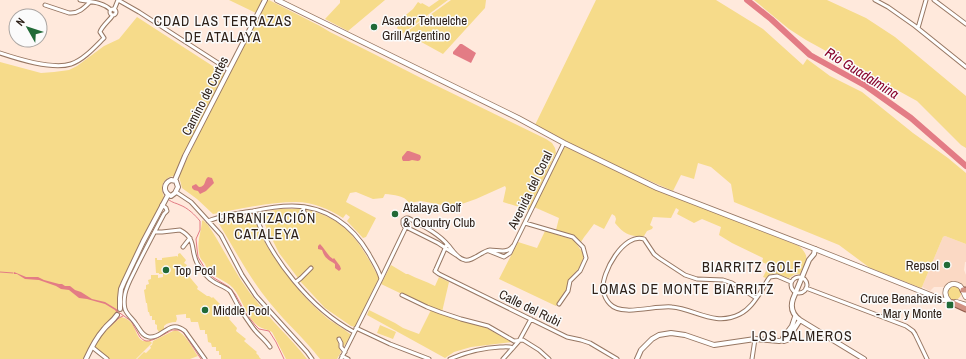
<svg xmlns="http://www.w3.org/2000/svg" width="966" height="359" viewBox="0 0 966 359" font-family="'Archivo Narrow',sans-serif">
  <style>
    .built { fill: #fbd9c4 }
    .green { fill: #f6db8a }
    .water { fill: #e37c85 }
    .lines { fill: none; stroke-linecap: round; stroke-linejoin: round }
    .stream { stroke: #e37c85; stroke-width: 1 }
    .river { stroke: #e37c85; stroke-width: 6 }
    .minor-casing { stroke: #977763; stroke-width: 5 }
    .tertiary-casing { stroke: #977763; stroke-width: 6 }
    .secondary-casing { stroke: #977763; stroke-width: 6 }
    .trunk-casing { stroke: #90594a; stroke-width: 7 }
    .minor { stroke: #fff; stroke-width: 3 }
    .tertiary { stroke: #fff; stroke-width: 4 }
    .secondary { stroke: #fff; stroke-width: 4.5 }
    .trunk { stroke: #d09283; stroke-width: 5 }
    .poi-dot { fill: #216a37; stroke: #fbfbfb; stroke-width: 1.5 }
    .labels { text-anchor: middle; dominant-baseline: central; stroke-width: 3; stroke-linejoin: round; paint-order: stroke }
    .poi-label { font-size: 13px; fill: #2e2119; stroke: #fbfbfb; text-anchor: start }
    .street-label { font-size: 13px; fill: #2e2119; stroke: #fbfbfb }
    .neighbourhood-label { font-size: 14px; letter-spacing: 1px; fill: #2e2119; stroke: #fbfbfb }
    .water-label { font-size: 14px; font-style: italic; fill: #87012a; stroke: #fbfbfb }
  </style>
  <rect width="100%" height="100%" fill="#ffe9dc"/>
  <path class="built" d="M 945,236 L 966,244 L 966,262 L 965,262 L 964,270 L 966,275 L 966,286 L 963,287 L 961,285 L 947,285 L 945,287 L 934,287 L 930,291 L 922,287 L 943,237 Z"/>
  <path class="green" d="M 229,0 L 263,0 L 256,13 Z
    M 269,0 L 320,26 L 330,32 L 376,55 L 421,78 L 546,139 L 552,143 L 555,148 L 556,153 L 529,210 L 503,202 L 506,188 L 505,186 L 476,199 L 456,206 L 448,206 L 421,201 L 409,203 C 404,195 394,195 385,194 L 383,198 L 373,199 L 356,192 L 350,193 L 346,202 L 376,218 L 366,237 L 363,238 L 347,221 L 350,217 L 346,214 L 343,218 C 329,209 313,202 296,202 C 268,202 240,209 213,214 L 197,199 L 182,188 L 179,176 L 203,125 L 266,2 Z
    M 340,0 L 385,0 L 348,31 L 325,19 L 340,3 Z
    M 439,0 L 448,0 L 402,34 L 397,28 L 401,19 L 413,9 L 418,2 L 421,4 L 422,3 L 429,7 Z
    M 451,0 L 486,0 L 485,8 L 443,54 L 405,33 Z
    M 596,0 L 716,0 L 763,29 L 803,65 L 807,59 L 830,76 L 862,92 L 913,133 L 948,158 L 966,173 L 966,244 L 945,236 L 943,237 L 922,287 L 921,288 L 870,268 L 839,245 L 734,202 L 731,184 L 711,167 L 698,163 L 694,179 L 681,175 L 673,191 C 626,171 580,149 535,125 Z
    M 754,0 L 827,0 L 866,18 L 895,37 L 966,96 L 966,148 L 961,145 L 917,101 L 806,40 L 789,29 Z
    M 137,17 L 225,74 L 174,176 C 167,177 162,181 162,189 C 162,193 164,195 164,199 L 120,287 L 118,310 L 115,317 L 99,332 L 93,340 L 84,359 L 0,359 L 0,62 L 41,73 L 54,72 L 69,70 L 77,66 L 104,46 L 119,39 Z
    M 566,147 L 637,181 L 799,246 C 811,257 806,261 800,274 L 795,274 L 789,278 C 781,276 772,270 766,278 L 763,277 L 769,265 L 762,262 L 763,258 L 732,243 L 719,235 L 721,227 L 702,219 L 694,223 L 677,214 L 679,210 L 676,208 L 671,218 L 653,217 L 650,225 L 653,227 L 652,229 L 647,231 L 644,236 C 630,237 624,234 615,223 L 616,219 L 615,216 L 612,214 L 604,229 L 594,224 C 590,230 585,235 581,242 L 575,236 L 556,230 L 559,218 L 534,207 L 563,148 Z
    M 281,209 L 302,209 L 306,220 L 309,222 L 311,219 L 306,210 C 347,218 360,243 379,278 L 355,327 L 351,326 L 325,308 L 300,281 L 311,271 L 310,266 L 298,278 L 279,253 L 259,213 Z
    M 251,215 C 258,224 262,237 268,248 C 276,260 284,272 293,283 C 303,296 315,308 328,319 C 334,323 346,330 351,335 L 343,348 L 342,339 L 340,338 C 337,342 339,348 341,352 L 337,359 L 320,359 C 305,339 286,323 270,303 C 250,279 235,250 218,222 L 220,220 Z
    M 203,220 L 208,225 C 224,249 236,276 254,298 C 270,320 291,338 307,359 L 286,359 L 272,332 C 267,329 262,329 258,326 C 245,316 243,299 233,288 C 226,280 214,278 208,270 C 206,268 206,266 205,264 C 204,262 201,260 200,257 C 196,243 201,234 202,221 Z
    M 545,231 L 574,240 L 580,249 L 582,251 C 587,267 575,269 569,281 C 567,285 567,290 565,294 C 563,298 559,302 556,306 L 499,279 L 518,242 L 537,248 Z
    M 180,253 L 186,260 L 184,263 L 187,265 L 185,269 L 188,272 L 187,274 L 198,287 L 197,289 L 207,296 L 209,296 L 212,298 L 213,297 L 225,309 L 224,311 L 230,318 L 229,319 L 237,328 L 236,331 L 246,339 L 244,341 L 257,352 L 256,353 L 259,356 L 259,357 L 261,359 L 221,359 L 221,355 L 219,355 L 219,351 L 216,351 L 216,347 L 212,347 L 211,343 L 208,342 L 207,334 L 205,334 L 205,330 L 200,330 L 198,322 L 191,322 L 190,318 L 186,318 L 186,314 L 176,315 L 177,319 L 176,322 C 171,322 167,323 164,326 L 164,330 L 159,332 L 157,329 L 157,325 L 155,324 L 155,320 L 152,320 L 152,316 L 150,316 L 149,312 L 148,312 L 147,303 L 146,303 L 144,290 L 146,289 L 146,285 L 149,284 L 148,280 L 151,279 L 151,275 L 158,275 L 158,278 L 163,277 L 163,274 L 159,274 L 159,273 L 156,273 L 155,258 L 157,258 L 157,260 L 162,260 L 162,258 L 177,256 L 178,257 L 178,254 Z
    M 391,265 L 406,274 L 408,274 C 417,279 426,281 435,286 L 439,277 L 449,282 L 442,312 L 425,305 L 381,284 Z
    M947 293a7 7 0 1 1 14 0a7 7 0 1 1-14 0Z
    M 369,310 L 395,323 L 403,328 L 419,334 L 431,310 L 469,323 L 485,327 L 506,339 L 512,342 L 471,347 L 454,352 L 445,358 L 367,315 Z
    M 121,317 C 137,320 134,337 143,341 C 145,341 149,341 150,341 L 152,343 L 136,359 L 109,359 L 94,348 L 102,334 Z
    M 380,325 L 396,332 L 393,339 L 377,333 Z
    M 175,330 C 185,332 192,348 198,356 L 190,359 L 137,359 L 144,352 L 146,353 L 151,348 L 150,346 L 152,345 L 153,341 Z"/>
  <path class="water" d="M 460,44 L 462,44 L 476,53 L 471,63 L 453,54 L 453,52 Z
    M 407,151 L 409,151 L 420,155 L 421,157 L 420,160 L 418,161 L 412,160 L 409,161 L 403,161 L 402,159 L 402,157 Z
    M 208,177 L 212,178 L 214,183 L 206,191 L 200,194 L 198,191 L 194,190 L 192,188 L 192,186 L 196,184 L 199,187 C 206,187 204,180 208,177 Z
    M 320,244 C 325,249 327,255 333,259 L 334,258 L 340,266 L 341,269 L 339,271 L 335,268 L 335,264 C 328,259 325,259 322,250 L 318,249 L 318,246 Z
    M 14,272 L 26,277 L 38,277 L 44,280 L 59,284 L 62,284 L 65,286 L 70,286 L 75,290 L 81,292 L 92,299 L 105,302 L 118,310 L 117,313 L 115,310 L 105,304 L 87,299 L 79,298 L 69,290 L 61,289 L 56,286 L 39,280 L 25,279 L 17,274 L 14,274 Z"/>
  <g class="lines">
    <path class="stream" d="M 169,200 C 173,203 176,203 180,205 C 188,208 195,215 200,221 L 200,230 L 196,239 L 197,249 L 198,257 L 204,267 L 208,273 L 214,278 L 229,287 L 235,294 L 245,312 L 255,325 L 259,329 L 269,331 L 276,342 L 284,359
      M 0,272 L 13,273
      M 117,311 L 131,321 L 140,337 C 142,339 143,340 146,341 C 152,342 166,333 172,330 L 179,330 L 183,332 L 201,359
      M 106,330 L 119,318 L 123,316
      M 94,347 L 98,340
      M 88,359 L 91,352"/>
    <path class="river" d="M 747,0 L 771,19 L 810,55 L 866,86 L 911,118 L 966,166"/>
    <defs>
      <path id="minor" d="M 80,0 C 91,2 103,2 111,10
        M 118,0 L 139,12 L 229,70
        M 875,0 L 888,7 L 915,26 L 966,67
        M 934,0 L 966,24
        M 45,5 L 69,13 C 78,14 84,8 90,2
        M110 12a3 3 0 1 1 6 0a3 3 0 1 1-6 0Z
        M 114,10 L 118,0
        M 918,28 L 926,0
        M 0,53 C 18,59 52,70 71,64 C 83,60 94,48 103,39 L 104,38 L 100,32 C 102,26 109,21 113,15
        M 176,192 L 191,202 L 221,235 L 242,275 L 256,296 L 307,352 L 312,359
        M 162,205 L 166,208 L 167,211 L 164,214 C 155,231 146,248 137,266 C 133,275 127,284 125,294 C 124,299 124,305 125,309 C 127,315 133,319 136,324 C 140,329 142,336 149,337 C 163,339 169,318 185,331 L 205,359
        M 303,207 L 304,212 L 309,220
        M 254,211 C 269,257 311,309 354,332
        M 208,221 C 223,215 238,213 253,211 C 266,208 279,206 292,206 C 326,206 352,225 369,254 C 373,262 379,270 381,279 L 341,359
        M 525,223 L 573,237 L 583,247 L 586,258 L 580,271 L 570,281 L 568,291 L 559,304
        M 155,232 L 162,232 L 180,230 C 197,239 190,249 197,263 C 201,270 206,277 214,282 C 219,285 225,287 230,291 C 234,297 236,303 240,309 C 244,315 248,321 253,328 C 258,335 265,339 270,347
        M 447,244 L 436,269 L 435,271 L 439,274 L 567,337 L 581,340 L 590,343 L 617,359
        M 183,247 L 190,238
        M 489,251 L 504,257 L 510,253 L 564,143
        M 456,255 L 438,243 L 404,226 L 403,224 L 403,220 L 406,218 L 408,218 C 423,226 438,233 449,246 C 453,251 458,259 465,260 C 472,262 482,251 490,250 C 498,250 507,254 513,246
        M791 285a8 8 0 1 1 16 0a8 8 0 1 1-16 0Z
        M 381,279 L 406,227
        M 296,282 L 301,278 L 311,268
        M 806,288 L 906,326 L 913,331 L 915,334 L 927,359
        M 402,295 L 427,307 L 440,312 L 461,319 L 488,326 L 514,341 L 523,340 L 539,350 L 549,359
        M 756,298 L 732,283 L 723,280 L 697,279 L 685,275 L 659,258 L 654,254 L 644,239 C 624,232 601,273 603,290 C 604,295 606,300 610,304 C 622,317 655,305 672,307 C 695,309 715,327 740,314 C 750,309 756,299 762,290 C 765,285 767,280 770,277 L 777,276 L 791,282
        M 356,328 L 390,344 L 429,359
        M 339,339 L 341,343 L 341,347 L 345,352
        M 92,347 L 107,359
        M 342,356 L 348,359
        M 450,359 C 466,352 482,348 500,347 C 504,347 509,346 513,348
        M 503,359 L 519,341 L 531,319
        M 752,359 L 755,339"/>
      <path id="tertiary" d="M 171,180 L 176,181 L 178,187 L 175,193 L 171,196 C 162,192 164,183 171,180 Z
        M 175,180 L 185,156 L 265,0
        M 815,249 L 814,254 L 809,260 L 793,299 C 790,308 793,315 800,320 L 864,359
        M 120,309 L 120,298 L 121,289 L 124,282 L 143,242 L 168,195
        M 795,317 L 792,326 L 783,338 L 784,341 L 787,340 L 800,320
        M 86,359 C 91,348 96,338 104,329 C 108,324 113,321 117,315
        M 637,359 L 641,350 L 652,339 L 659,335 L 671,333 L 685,335 L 714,345 L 755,339 L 779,341 L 783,340"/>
      <path id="secondary" d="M 277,0 L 518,118 L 564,143 L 657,188 L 815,249 L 943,300 L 948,300
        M 949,301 C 940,291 950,279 960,286 C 963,289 964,294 966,297
        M 956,302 L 966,305"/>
      <path id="trunk" d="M 963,290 L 966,290
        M 953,303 L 966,309"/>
    </defs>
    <use href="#minor" class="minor-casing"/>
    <use href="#tertiary" class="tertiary-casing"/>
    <use href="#secondary" class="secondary-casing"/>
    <use href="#trunk" class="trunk-casing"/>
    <use href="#minor" class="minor"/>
    <use href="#tertiary" class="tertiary"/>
    <use href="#secondary" class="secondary"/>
    <use href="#trunk" class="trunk"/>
  </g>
  <g class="poi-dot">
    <circle cx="374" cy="27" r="4"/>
    <circle cx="395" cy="214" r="4"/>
    <circle cx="947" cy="265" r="4"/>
    <circle cx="166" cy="270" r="4"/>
    <rect x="946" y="301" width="8" height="8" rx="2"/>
    <circle cx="205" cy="310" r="4"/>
  </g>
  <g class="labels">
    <g class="poi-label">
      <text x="382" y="20">Asador Tehuelche<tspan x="382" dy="15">Grill Argentino</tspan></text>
      <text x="403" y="207">Atalaya Golf<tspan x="403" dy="15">&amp; Country Club</tspan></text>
      <text x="939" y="265" text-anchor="end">Repsol</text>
      <text x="174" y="270">Top Pool</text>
      <text x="942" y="298" text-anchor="end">Cruce Benahavís<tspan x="942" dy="15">- Mar y Monte</tspan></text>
      <text x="213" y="310">Middle Pool</text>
    </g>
    <g class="street-label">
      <text transform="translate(205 96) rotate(-63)">Camino de Cortes</text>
      <text transform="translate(530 190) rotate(-64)">Avenida del Coral</text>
      <text transform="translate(530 308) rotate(26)">Calle del Rubi</text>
    </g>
    <g class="neighbourhood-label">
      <text x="223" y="21">CDAD LAS TERRAZAS<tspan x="223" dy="16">DE ATALAYA</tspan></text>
      <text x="267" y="218">URBANIZACIÓN<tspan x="267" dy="16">CATALEYA</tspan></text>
      <text x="752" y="267">BIARRITZ GOLF</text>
      <text x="683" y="289">LOMAS DE MONTE BIARRITZ</text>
      <text x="802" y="336">LOS PALMEROS</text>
    </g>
    <g class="water-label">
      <text transform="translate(862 73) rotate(32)">Rio Guadalmina</text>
    </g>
  </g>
  <g transform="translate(28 28) rotate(309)"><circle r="19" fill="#fbfbfb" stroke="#a9a4a1"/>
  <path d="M0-3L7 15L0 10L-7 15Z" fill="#216a37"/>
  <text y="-6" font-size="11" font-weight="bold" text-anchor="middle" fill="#2e2119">N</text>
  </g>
</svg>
